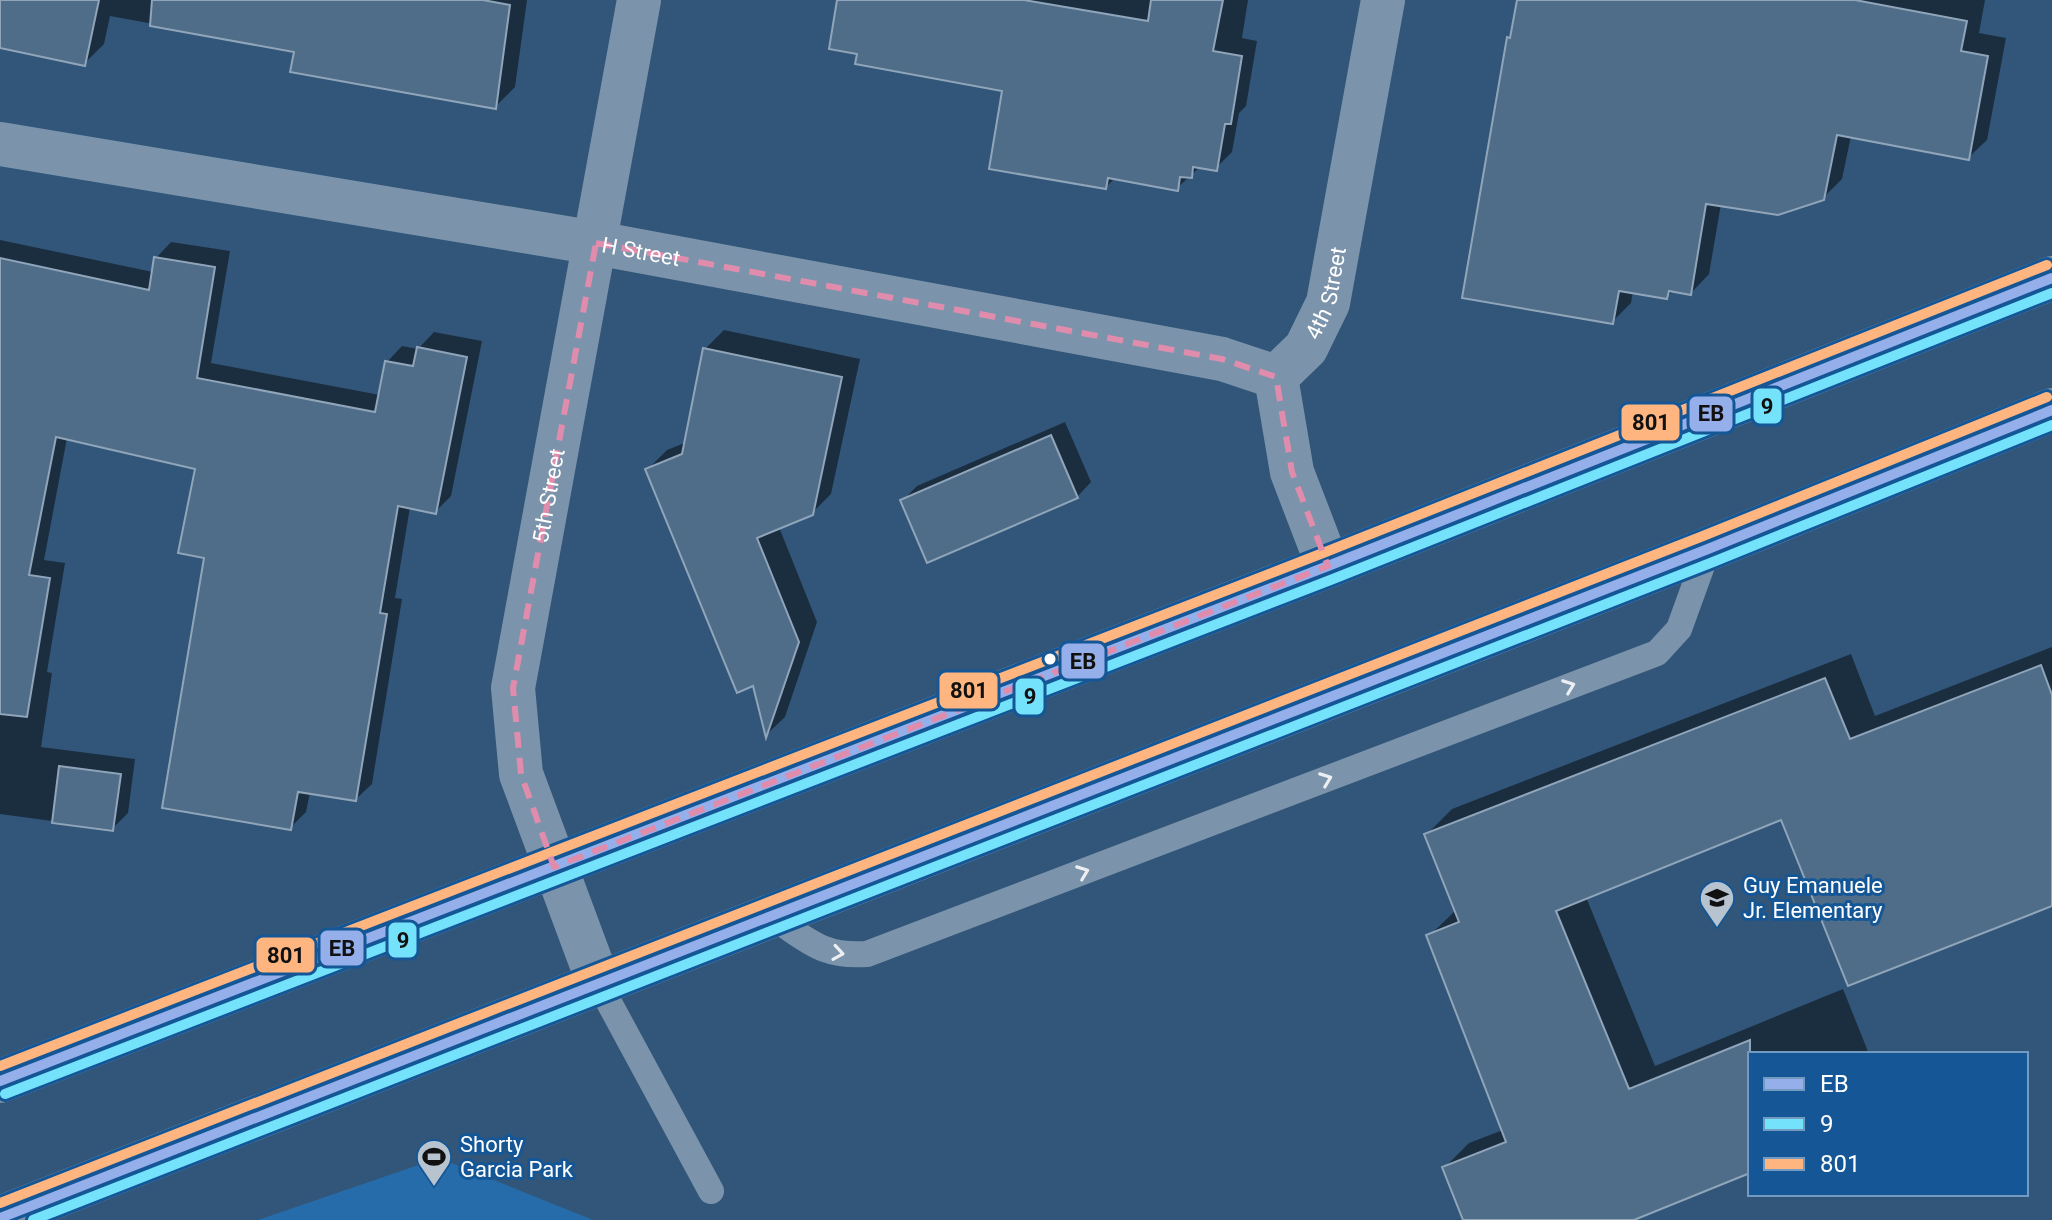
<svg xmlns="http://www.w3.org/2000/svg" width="2052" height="1220" viewBox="0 0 2052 1220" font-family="Roboto,sans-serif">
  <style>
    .green { fill: #266cab }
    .shadow { fill: #0007 }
    .building { fill: #4f6d88; stroke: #90a5b9; stroke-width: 2 }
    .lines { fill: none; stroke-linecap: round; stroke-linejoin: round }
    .service { stroke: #7c94ab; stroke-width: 26 }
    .minor { stroke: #7c94ab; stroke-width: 44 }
    .primary { stroke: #7a92a9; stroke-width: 44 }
    .bus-1-casing { stroke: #155796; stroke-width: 16 }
    .bus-2-casing { stroke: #155796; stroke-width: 16 }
    .bus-3-casing { stroke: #155796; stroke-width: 16 }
    .bus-1 { stroke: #95afea; stroke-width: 10 }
    .bus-2 { stroke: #73e2fa; stroke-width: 10 }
    .bus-3 { stroke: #ffb580; stroke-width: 10 }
    .oneway { stroke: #ebeff2 }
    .marked { fill: none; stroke: #e08cad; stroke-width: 6; stroke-dasharray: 16 10; stroke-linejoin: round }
    .bus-dot { fill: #fff; stroke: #155796; stroke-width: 3 }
    .labels { text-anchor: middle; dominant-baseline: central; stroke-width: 6; stroke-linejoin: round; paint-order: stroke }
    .street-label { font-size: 22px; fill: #fff; stroke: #155796 }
    .poi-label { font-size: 22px; fill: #fff; stroke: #155796; text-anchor: start }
    .line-badge { stroke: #155796; stroke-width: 3 }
    .pale-badge-label { font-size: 22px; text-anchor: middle; font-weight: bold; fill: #111 }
  </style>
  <rect width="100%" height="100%" fill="#325679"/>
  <path class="green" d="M 439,1158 L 593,1220 L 258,1220 Z"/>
  <path class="shadow" d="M 0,0 L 527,0 L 515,87 L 495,107 L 296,50 L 110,16 L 104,44 L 85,63 L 0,46 Z
    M 840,0 L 1248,0 L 1242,38 L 1257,41 L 1246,106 L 1239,113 L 1232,152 L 1216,168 L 1201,166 L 1177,188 L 1115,178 L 1106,187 L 1004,90 L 859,52 Z
    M 1519,0 L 1985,0 L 1979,33 L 2006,38 L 1987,140 L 1968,158 L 1851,136 L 1842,179 L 1823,198 L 1721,204 L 1709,274 L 1691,293 L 1674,290 L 1667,297 L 1633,291 L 1631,303 L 1612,322 L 1509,38 L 1513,34 Z
    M 0,240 L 153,272 L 156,258 L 171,242 L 230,251 L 211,363 L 380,395 L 387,362 L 402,346 L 418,349 L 434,332 L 482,341 L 451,496 L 435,512 L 410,507 L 395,598 L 402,599 L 372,784 L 356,799 L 310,792 L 306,812 L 290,828 L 207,557 L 197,467 L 67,438 L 44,560 L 65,563 L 47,672 L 52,673 L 41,747 L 135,759 L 128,813 L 112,829 L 0,814 Z
    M 724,330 L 860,359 L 831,494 L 812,513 L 779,527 L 817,622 L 785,717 L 767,734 L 754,684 L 648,469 L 667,450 L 687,442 L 705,349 Z
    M 1065,422 L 1091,482 L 1077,497 L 902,501 L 917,486 Z
    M 2052,647 L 2052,903 L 1783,817 L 1586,897 L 1655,1066 L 1843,989 L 1869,1054 L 1750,1054 L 1750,1170 L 1629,1220 L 1465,1220 L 1444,1168 L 1469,1143 L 1503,1130 L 1429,936 L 1456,910 L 1427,834 L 1452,809 L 1851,654 L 1875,716 Z"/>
  <path class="building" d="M 0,0 L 99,0 L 85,66 L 0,48 Z
    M 152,0 L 483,0 L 510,5 L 496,109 L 290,72 L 294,52 L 150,26 Z
    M 837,0 L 1024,0 L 1148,21 L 1151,0 L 1223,0 L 1213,51 L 1242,56 L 1231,124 L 1225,124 L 1217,171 L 1193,167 L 1192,178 L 1180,177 L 1178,191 L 1108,178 L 1106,189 L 989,169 L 1002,91 L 855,64 L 857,54 L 829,49 Z
    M 1517,0 L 1855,0 L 1967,21 L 1961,51 L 1988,56 L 1969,160 L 1837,135 L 1824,200 L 1778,215 L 1706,204 L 1691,295 L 1669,291 L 1667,299 L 1619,291 L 1613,324 L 1462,298 L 1507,37 L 1510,38 Z
    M 154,257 L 215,267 L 197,378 L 375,412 L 385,361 L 413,366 L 417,347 L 467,357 L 436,514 L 398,506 L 380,613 L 387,614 L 356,801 L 298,792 L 291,830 L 162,808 L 204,558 L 178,553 L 195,469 L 56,437 L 29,575 L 50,578 L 27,717 L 0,714 L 0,258 L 149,290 Z
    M 703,348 L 842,377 L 813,515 L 757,538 L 799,642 L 766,738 L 753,686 L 737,693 L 645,469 L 682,454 Z
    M 1051,435 L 1078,498 L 927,563 L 900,500 Z
    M 2041,665 L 2052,695 L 2052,906 L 1848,986 L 1781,820 L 1556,911 L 1629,1089 L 1750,1040 L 1750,1173 L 1634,1220 L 1463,1220 L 1442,1167 L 1506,1142 L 1426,935 L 1459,922 L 1424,834 L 1825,678 L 1850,739 Z
    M 59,766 L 121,774 L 113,831 L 52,823 Z"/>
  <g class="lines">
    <path class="service" d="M 771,916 C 808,940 821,957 867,954 L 1657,653 L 1679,629 L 1708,549
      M 599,984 L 711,1191"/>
    <g class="minor">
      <path id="s1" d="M 0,144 L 596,243 L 1222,359 L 1276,377"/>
      <path id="s2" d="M 1328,566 L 1292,472 L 1276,377 L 1306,348 L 1328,303 L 1383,0"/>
      <path id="s3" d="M 599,984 L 521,774 L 513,688 L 639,0"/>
    </g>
    <path class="primary" d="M 0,1081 L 1328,566 L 2052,278
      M 0,1218 L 1708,549 L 2052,410"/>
    <defs>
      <path id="bus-1" d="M 0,1081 L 1328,566 L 2052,278
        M 0,1218 L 1708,549 L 2052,410"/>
      <path id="bus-2" d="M 5,1094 L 1333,579 L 2052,293
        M 33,1220 L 1713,562 L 2052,425"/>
      <path id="bus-3" d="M 0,1066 L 1323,553 L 2047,265
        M 0,1203 L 1703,536 L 2047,397"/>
    </defs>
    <use href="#bus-1" class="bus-1-casing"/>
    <use href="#bus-2" class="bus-2-casing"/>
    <use href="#bus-3" class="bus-3-casing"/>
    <use href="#bus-1" class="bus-1"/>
    <use href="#bus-2" class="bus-2"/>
    <use href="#bus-3" class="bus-3"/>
  </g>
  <defs><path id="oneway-chevron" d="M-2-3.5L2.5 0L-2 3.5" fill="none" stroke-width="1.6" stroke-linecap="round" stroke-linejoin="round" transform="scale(2)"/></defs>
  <g class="oneway">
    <use href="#oneway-chevron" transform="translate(1569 686) rotate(-21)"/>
    <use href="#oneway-chevron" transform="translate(1326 779) rotate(-21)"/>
    <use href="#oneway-chevron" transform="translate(1083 872) rotate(-21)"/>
    <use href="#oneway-chevron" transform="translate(838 953) rotate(9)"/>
  </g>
  <path class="marked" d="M 596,243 L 1222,359 L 1276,377 L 1292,472 L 1328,566 L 554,867 L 521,774 L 513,688 Z"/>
  <defs>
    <symbol id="school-pin" viewBox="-11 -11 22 30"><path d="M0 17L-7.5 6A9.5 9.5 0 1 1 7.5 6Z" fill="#b7c4d0" stroke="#155796"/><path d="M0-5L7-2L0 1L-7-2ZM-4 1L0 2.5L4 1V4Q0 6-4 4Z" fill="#111"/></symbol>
    <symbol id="stadium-pin" viewBox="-11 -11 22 30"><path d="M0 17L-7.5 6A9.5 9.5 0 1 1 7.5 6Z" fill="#b7c4d0" stroke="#155796"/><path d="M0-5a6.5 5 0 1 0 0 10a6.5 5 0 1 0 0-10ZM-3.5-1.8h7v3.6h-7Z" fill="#111"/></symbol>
  </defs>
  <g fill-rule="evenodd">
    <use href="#school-pin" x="1697" y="878" width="40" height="54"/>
    <use href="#stadium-pin" x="414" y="1137" width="40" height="54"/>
  </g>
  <circle class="bus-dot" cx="1050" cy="659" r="7"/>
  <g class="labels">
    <g class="street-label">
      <text stroke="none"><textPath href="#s1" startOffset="650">H Street</textPath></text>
      <text stroke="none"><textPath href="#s2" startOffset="298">4th Street</textPath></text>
      <text stroke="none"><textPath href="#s3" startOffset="506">5th Street</textPath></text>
    </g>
    <g class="poi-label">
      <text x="1743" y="885">Guy Emanuele<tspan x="1743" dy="25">Jr. Elementary</tspan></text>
      <text x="460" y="1144">Shorty<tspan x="460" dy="25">Garcia Park</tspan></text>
    </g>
  </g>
  <g class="line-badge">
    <rect x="1752" y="387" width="31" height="38" rx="8" fill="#73e2fa"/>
    <rect x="1688" y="395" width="46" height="38" rx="8" fill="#95afea"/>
    <rect x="1620" y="403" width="61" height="39" rx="8" fill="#ffb580"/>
    <rect x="1060" y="642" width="46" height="38" rx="8" fill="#95afea"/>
    <rect x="938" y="671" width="61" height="39" rx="8" fill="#ffb580"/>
    <rect x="1014" y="677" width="31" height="39" rx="8" fill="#73e2fa"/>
    <rect x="387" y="921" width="31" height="38" rx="8" fill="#73e2fa"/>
    <rect x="319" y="929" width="46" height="38" rx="8" fill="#95afea"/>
    <rect x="255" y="936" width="61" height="38" rx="8" fill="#ffb580"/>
  </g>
  <g class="pale-badge-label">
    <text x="1767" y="414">9</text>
    <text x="1711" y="421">EB</text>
    <text x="1651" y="430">801</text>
    <text x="1083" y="669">EB</text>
    <text x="969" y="698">801</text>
    <text x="1030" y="704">9</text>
    <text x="403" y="948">9</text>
    <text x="342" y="956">EB</text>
    <text x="286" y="963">801</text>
  </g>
  <rect x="1748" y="1052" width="280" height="144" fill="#155796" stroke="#739ac0" stroke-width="2"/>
  <rect x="1764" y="1078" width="40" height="12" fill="#95afea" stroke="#739ac0" stroke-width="2"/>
  <text x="1820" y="1092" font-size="24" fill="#ffffff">EB</text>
  <rect x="1764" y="1118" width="40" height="12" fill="#73e2fa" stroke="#739ac0" stroke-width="2"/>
  <text x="1820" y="1132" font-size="24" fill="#ffffff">9</text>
  <rect x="1764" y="1158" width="40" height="12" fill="#ffb580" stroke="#739ac0" stroke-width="2"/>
  <text x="1820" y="1172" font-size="24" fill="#ffffff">801</text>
</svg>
